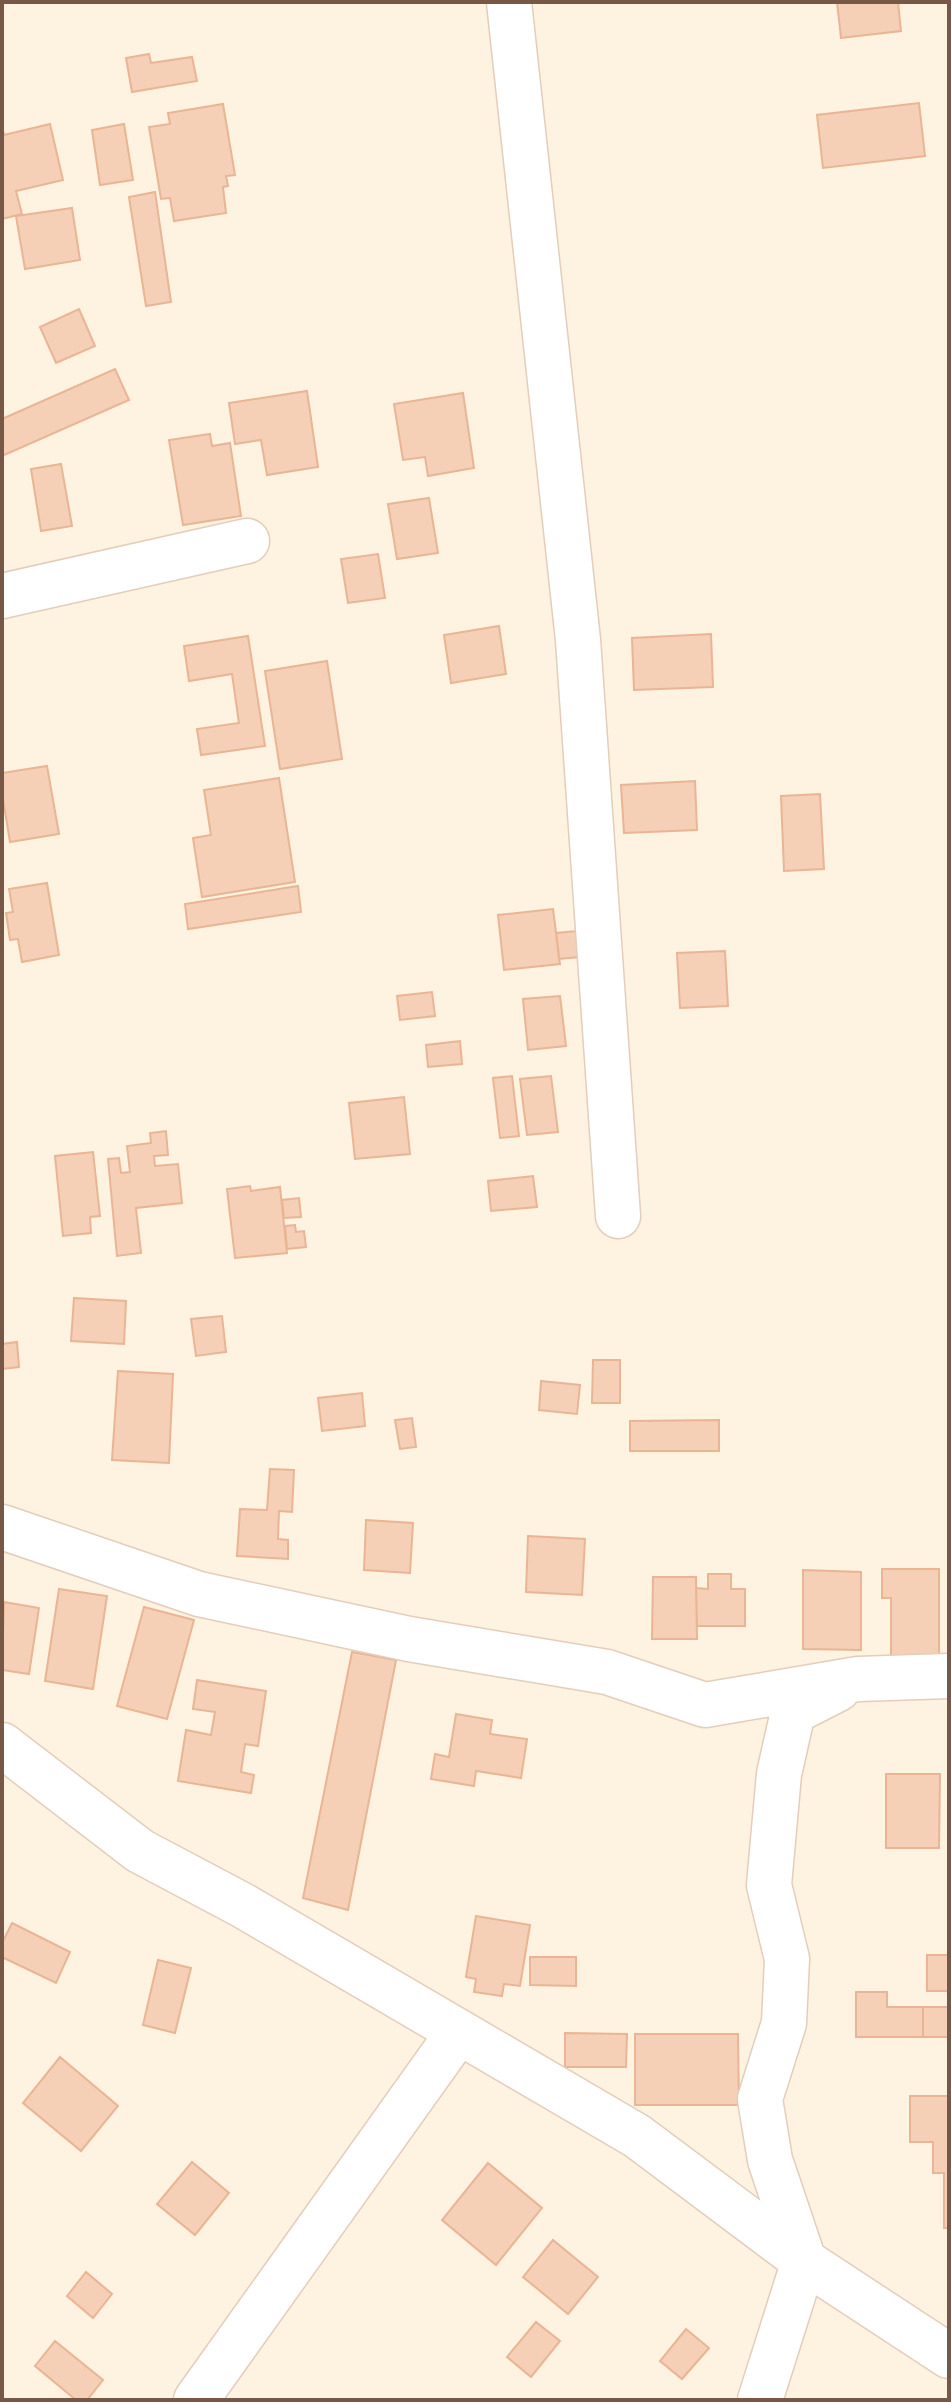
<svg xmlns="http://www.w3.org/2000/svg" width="951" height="2402" viewBox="0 0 951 2402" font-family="Inter,sans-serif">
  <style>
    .building { fill: #f5cfb6; stroke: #e9b595; stroke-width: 2 }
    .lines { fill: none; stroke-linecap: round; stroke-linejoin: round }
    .street-casing { stroke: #e3cebc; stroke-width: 47 }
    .street { stroke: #fff; stroke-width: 44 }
  </style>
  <rect width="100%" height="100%" fill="#fef2e0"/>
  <path class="building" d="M 837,2 L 898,2 L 901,31 L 841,38 Z
    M 149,54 L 151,63 L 192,57 L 197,81 L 132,92 L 126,58 Z
    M 919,103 L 925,156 L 823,168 L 817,115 Z
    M 223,104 L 235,175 L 226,176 L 228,186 L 223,187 L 226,213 L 174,221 L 170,198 L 161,199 L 149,127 L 170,124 L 168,113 Z
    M 50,124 L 63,180 L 16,191 L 22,214 L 2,219 L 2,126 L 4,135 Z
    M 124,124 L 133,180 L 100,185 L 92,130 Z
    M 155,192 L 171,302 L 146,306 L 129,197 Z
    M 72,208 L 80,260 L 25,269 L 16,216 Z
    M 79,309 L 95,346 L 56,363 L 40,327 Z
    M 115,369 L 129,400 L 2,456 L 2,419 Z
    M 307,391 L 318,467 L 267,475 L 261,440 L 235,444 L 229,403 Z
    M 463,393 L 474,468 L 428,476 L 425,457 L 403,460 L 394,404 Z
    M 210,434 L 212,446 L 230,443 L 241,516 L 183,525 L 169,440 Z
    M 61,464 L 72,526 L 41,531 L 31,469 Z
    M 429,498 L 438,553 L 397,559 L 388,504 Z
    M 378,554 L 385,598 L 348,603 L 341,559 Z
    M 499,626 L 506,674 L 451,683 L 444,635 Z
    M 711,634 L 713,687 L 634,690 L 632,638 Z
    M 248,636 L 265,746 L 201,755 L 197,729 L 239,723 L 232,674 L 189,681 L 184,646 Z
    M 327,661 L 342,759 L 280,769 L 265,671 Z
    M 47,766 L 59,834 L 10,842 L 2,793 L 2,773 Z
    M 279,778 L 295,882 L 202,897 L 193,838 L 211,835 L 204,790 Z
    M 695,781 L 697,830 L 624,833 L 621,785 Z
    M 820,794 L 824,869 L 784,871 L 781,796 Z
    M 47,883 L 59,955 L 22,962 L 18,939 L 10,940 L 6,913 L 13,912 L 9,889 Z
    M 298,886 L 301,912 L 188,929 L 185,904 Z
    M 553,909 L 560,964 L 504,970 L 498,915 Z
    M 577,931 L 580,957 L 559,959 L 556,933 Z
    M 725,951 L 728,1006 L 680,1008 L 677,953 Z
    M 432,992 L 435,1016 L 400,1020 L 397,996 Z
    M 560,996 L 566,1046 L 528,1050 L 523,999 Z
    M 460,1041 L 462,1064 L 428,1067 L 426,1045 Z
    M 512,1076 L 519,1136 L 500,1138 L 493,1078 Z
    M 551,1076 L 558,1132 L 527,1135 L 520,1079 Z
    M 404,1097 L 410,1154 L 355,1159 L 349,1103 Z
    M 166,1131 L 168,1155 L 154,1156 L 155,1166 L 178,1164 L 182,1203 L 136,1208 L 141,1253 L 117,1256 L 108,1159 L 119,1158 L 121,1173 L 130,1172 L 127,1146 L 151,1143 L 150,1133 Z
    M 93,1152 L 100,1216 L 90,1217 L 91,1233 L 63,1236 L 55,1156 Z
    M 533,1176 L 537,1207 L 491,1211 L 488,1181 Z
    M 250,1186 L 251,1191 L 280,1187 L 287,1253 L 235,1258 L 227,1189 Z
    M 299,1198 L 301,1217 L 284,1218 L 282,1200 Z
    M 295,1225 L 296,1232 L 304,1231 L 306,1247 L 287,1249 L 285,1226 Z
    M 74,1298 L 126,1301 L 124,1344 L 71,1341 Z
    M 222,1316 L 226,1352 L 196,1356 L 191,1319 Z
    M 17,1342 L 19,1367 L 2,1369 L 2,1344 Z
    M 593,1360 L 620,1360 L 620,1403 L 592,1403 Z
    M 118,1371 L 173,1374 L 169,1463 L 112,1460 Z
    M 541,1381 L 580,1385 L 577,1414 L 539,1410 Z
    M 362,1393 L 365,1426 L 322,1431 L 318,1398 Z
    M 412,1418 L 416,1447 L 400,1449 L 395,1420 Z
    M 719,1420 L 719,1451 L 630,1451 L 630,1421 Z
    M 270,1469 L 294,1470 L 292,1512 L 279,1511 L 278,1539 L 288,1540 L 288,1559 L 237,1556 L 240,1509 L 267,1510 Z
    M 366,1520 L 413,1523 L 410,1573 L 364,1570 Z
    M 528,1536 L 585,1539 L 582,1595 L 526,1592 Z
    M 882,1569 L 939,1569 L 939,1667 L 891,1668 L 891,1598 L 882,1598 Z
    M 803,1570 L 861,1572 L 861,1650 L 803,1649 Z
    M 708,1574 L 731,1574 L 731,1589 L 745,1589 L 745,1626 L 697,1626 L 696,1588 L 708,1589 Z
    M 653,1577 L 696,1577 L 697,1639 L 652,1639 Z
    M 59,1589 L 107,1596 L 93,1689 L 45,1681 Z
    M 4,1602 L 39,1608 L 29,1674 L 2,1670 Z
    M 144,1607 L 194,1620 L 167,1719 L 117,1706 Z
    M 352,1652 L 396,1660 L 348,1910 L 303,1898 Z
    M 197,1680 L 266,1691 L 258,1746 L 245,1744 L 241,1772 L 254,1775 L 251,1793 L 178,1781 L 186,1730 L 211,1735 L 215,1712 L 193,1709 Z
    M 456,1714 L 492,1720 L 490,1734 L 527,1739 L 521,1778 L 476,1771 L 474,1786 L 431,1779 L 435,1754 L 449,1757 Z
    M 886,1774 L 940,1774 L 939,1848 L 886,1848 Z
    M 476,1916 L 530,1925 L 520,1986 L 504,1984 L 502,1996 L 474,1992 L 476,1979 L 466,1977 Z
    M 12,1923 L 70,1952 L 56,1983 L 2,1957 L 2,1943 Z
    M 927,1955 L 949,1955 L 949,1991 L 927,1991 Z
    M 530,1957 L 576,1957 L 576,1986 L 530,1985 Z
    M 158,1960 L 191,1968 L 175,2033 L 143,2025 Z
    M 856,1992 L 887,1992 L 887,2007 L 923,2007 L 923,2037 L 856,2037 Z
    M 923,2007 L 949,2007 L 949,2037 L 923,2037 Z
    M 565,2033 L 627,2034 L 626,2067 L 565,2067 Z
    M 635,2034 L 738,2034 L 739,2105 L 635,2105 Z
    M 60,2057 L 118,2106 L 81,2151 L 23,2103 Z
    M 910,2096 L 949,2096 L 949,2228 L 944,2228 L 944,2173 L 933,2173 L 933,2142 L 910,2142 Z
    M 192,2162 L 229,2193 L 195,2235 L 157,2204 Z
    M 488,2163 L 542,2208 L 496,2265 L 442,2220 Z
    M 553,2240 L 598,2277 L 568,2314 L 523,2277 Z
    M 86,2272 L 112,2294 L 93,2318 L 67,2296 Z
    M 536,2322 L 560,2341 L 531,2377 L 507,2357 Z
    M 686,2329 L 709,2348 L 682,2379 L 660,2361 Z
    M 55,2341 L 103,2380 L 87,2400 L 76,2400 L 35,2366 Z"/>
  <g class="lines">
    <defs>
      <path id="street" d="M 509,2 L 578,640 L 618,1216
        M 2,596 L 247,541
        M 2,1527 L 199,1594 L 409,1639 L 607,1672 L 705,1705 L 858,1679 L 949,1676
        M 2,1745 L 140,1851 L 242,1905 L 637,2136 L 804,2261 L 949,2356
        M 196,2400 L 458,2033
        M 760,2400 L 804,2261 L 770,2160 L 760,2099 L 784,2023 L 787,1959 L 769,1885 L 779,1774 L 793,1712 L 838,1689"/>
    </defs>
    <use href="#street" class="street-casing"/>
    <use href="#street" class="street"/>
  </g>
  <rect width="951" height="2402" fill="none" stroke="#775746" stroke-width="8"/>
</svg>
